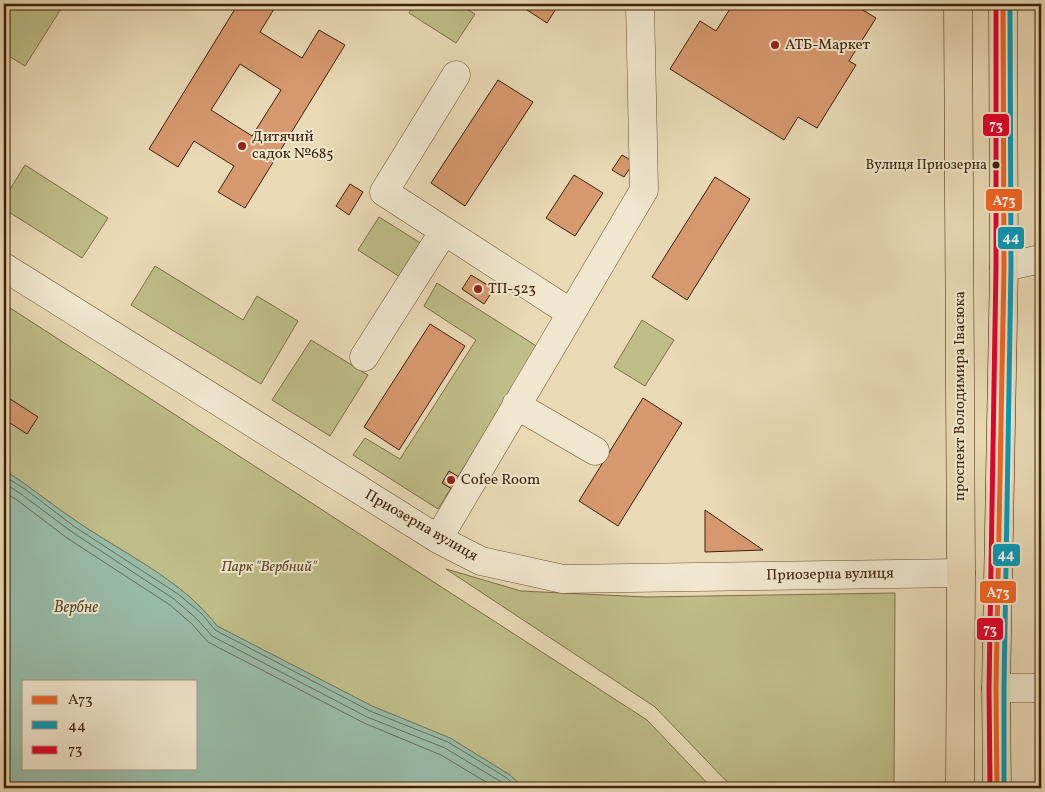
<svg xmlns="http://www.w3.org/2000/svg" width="1045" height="792" viewBox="0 0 1045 792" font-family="Vollkorn,serif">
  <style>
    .green { fill: #bfbd88; stroke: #7e6f48 }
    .water { fill: #98bba8; stroke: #747d68; fill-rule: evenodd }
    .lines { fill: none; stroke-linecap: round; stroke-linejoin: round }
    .shore { stroke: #6a6e58; stroke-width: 1 }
    .building { fill: #d7996f; stroke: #3d2107; fill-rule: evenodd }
    .minor-casing { stroke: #684f32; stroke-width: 29 }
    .major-casing { stroke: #3d2107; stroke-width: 29 }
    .minor { stroke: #f1e7cf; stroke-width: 28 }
    .major { stroke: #e9dab5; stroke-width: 28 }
    .bus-1-casing { stroke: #f1e7cf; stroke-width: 9 }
    .bus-2-casing { stroke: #f1e7cf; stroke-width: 9 }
    .bus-3-casing { stroke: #f1e7cf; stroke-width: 9 }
    .bus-1 { stroke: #f26522; stroke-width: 5 }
    .bus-2 { stroke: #069bba; stroke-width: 5 }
    .bus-3 { stroke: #e4002b; stroke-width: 5 }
    .poi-dot { fill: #8f2418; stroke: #f1e7cf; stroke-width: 2 }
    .bus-dot { fill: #3d2107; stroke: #f1e7cf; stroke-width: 2 }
    .labels { text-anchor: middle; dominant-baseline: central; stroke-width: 4; stroke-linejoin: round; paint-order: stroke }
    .bus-label { font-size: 14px; fill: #3d2107; stroke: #f1e7cf; text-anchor: end }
    .poi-label { font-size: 15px; fill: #3d2107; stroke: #f1e7cf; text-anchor: start }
    .street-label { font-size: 15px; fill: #3d2107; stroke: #f1e7cf }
    .park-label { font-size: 15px; font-style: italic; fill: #5e4827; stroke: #f1e7cf }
    .water-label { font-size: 16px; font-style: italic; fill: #584f37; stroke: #f1e7cf }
    .line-badge { stroke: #f1e7cf; stroke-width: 2 }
    .badge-label { font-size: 14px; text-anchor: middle; font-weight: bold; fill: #fff }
  </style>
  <rect width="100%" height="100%" fill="#e9dab5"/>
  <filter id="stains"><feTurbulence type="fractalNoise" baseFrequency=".004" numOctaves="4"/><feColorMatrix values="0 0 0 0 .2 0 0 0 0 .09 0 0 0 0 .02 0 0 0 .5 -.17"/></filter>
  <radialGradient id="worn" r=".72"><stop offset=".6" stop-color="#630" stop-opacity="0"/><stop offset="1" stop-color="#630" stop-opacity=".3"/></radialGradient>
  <path class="green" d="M 6,4 L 64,4 L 25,66 L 4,53 L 4,7 Z
    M 414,4 L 458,4 L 475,14 L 456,43 L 409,13 Z
    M 25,165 L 108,218 L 82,258 L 4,209 L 4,199 Z
    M 379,217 L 422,244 L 400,277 L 358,250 Z
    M 155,266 L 243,320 L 257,296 L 298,321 L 261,384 L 131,305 Z
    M 437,283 L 538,347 L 438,509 L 353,455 L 365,438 L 400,459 L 476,340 L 424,306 Z
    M 4,304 L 647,720 L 712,788 L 524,788 L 510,775 L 450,738 L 372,706 L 217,626 C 183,581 125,554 79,523 C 53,506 30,486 4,470 Z
    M 642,320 L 674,340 L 645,386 L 614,367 Z
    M 311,340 L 368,375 L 330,436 L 272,400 Z
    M 446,569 L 521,591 L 646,597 L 895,593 L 894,788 L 733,788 L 655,707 Z"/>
  <path class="water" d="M 4,470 C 30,486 53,506 79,523 C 126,555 182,580 217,626 L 372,706 L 450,738 L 510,775 L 524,788 L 4,788 ZM 24,681 L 196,681 L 196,768 L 24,768 Z"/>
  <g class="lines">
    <path class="shore" d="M 4,476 L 25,489 L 75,527 L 178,594 L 202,614 L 215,630 L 370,711 L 448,742 L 507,778 L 517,788
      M 4,483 L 21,494 L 72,532 L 174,599 L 197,619 L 212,636 L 367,717 L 445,748 L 503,783 L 508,788
      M 4,492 L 17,500 L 67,538 L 170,605 L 192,624 L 208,642 L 364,723 L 441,755 L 496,788"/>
  </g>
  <path class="building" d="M 238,4 L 277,4 L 260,32 L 302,58 L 319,30 L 345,45 L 245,208 L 218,192 L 234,166 L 194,141 L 178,167 L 149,149 ZM 240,64 L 281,90 L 252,136 L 211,110 Z
    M 518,4 L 559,4 L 547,23 Z
    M 733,4 L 853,4 L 876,18 L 849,61 L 856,65 L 817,128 L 798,117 L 784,140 L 670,69 L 700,21 L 716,31 Z
    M 498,80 L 533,102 L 465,206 L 431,183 Z
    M 622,155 L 634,162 L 624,177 L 612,170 Z
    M 574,175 L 603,193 L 575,236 L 546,218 Z
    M 715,177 L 750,199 L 687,300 L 652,277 Z
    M 350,184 L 363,192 L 349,215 L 336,206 Z
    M 471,275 L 494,289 L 484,304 L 462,289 Z
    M 430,324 L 465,346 L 399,450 L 364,427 Z
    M 4,395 L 38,417 L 27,434 L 4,419 Z
    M 643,398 L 682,423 L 618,526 L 579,501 Z
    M 449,471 L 459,477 L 452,489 L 442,483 Z
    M 705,510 L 763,550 L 705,552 Z"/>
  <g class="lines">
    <defs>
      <path id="minor" d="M 456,75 L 384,192 L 571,313
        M 4,267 L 438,539 L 481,561 L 563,579 L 961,573
        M 1004,267 L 1041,259
        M 364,357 L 444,231
        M 516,405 L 595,451
        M 438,539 L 644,190 L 640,4
        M 996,688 L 1041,688"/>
      <path id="major" d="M 958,4 L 961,573 L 960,788
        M 997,788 L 996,688 L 1004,267 L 1003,4"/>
    </defs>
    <use href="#minor" class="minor-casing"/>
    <use href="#major" class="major-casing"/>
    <use href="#minor" class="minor"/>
    <use href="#major" class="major"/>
    <defs>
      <path id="bus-1" d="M 997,788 L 996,688 L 1004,267 L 1003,4"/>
      <path id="bus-2" d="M 1004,788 L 1004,688 L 1011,267 L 1010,4"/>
      <path id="bus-3" d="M 990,788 L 989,688 L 996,267 L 996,4"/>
    </defs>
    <use href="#bus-1" class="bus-1-casing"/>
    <use href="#bus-2" class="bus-2-casing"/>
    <use href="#bus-3" class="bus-3-casing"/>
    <use href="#bus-1" class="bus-1"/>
    <use href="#bus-2" class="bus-2"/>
    <use href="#bus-3" class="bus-3"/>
  </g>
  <g class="poi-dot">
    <circle cx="775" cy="45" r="5"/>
    <circle cx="242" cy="146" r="5"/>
    <circle cx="478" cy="289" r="5"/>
    <circle cx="451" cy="480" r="5"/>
  </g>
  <circle class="bus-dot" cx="996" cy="165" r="4.5"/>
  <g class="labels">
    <g class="bus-label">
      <text x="987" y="165">Вулиця Приозерна</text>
    </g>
    <g class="poi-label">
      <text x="785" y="45">АТБ-Маркет</text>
      <text x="252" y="137">Дитячий<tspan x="252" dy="17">садок №685</tspan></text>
      <text x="488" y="289">ТП-523</text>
      <text x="461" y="480">Cofee Room</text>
    </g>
    <g class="street-label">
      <text transform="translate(960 396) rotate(-90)">проспект Володимира Івасюка</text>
      <text transform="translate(421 526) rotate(30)">Приозерна вулиця</text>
      <text transform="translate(830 575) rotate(-1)">Приозерна вулиця</text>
    </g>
    <g class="park-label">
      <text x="269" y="567">Парк "Вербний"</text>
    </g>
    <g class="water-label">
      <text x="76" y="608">Вербне</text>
    </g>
  </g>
  <g class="line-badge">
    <rect x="982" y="113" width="28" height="24" rx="5" fill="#e4002b"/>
    <rect x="985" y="188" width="38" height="24" rx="5" fill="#f26522"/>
    <rect x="997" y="226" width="28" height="24" rx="5" fill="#069bba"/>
    <rect x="992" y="543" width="29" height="24" rx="5" fill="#069bba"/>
    <rect x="979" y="580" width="38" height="24" rx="5" fill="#f26522"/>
    <rect x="976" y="617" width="28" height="24" rx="5" fill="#e4002b"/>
  </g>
  <g class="badge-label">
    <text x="996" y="130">73</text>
    <text x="1004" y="205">А73</text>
    <text x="1011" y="242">44</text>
    <text x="1006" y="559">44</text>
    <text x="998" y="597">А73</text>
    <text x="990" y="634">73</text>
  </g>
  <rect width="1045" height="792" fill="none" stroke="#e9dab5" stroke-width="20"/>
  <rect x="5" y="5" width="1035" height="782" fill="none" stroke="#3d2107" stroke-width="2.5"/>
  <rect x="10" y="10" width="1025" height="772" fill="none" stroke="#3d2107"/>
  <rect x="22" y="680" width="175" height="90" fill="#f1e7cf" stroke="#a9987f"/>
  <rect x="32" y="696" width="25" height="8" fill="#f26522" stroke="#a9987f"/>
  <text x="68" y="704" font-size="15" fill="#3d2107">А73</text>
  <rect x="32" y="721" width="25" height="8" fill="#069bba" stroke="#a9987f"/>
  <text x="68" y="730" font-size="15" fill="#3d2107">44</text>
  <rect x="32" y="746" width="25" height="8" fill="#e4002b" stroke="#a9987f"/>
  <text x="68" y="754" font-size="15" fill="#3d2107">73</text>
  <rect width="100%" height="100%" filter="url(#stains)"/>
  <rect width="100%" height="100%" fill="url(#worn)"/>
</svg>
